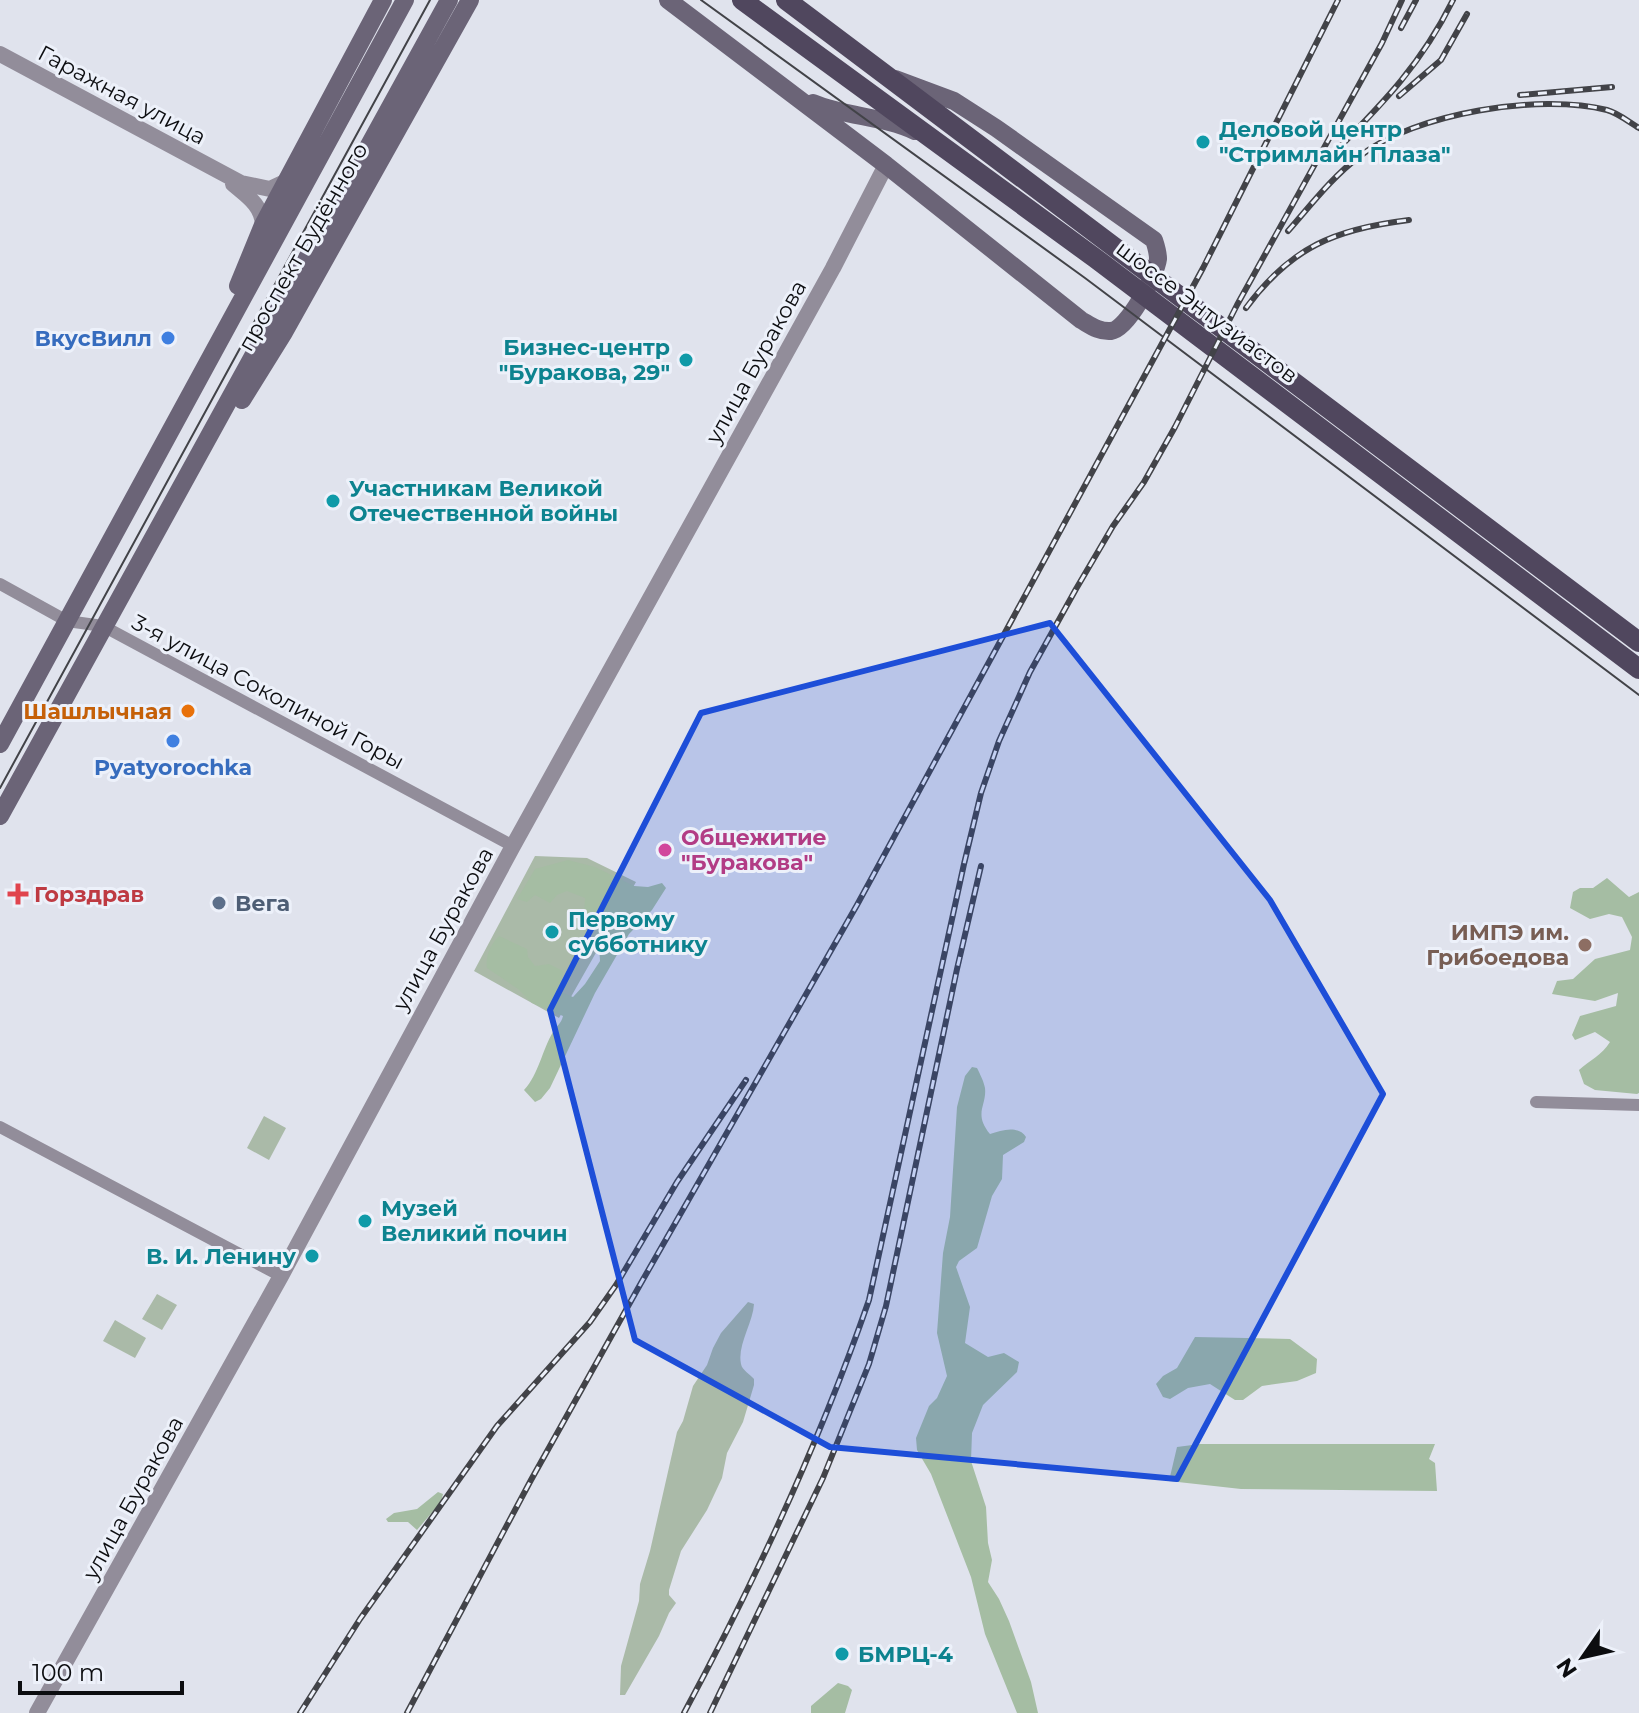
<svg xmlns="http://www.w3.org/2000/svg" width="1639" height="1713" viewBox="0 0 1639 1713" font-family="Montserrat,sans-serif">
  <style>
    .green { fill: #aabaa8 }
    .forest { fill: #a5bda3 }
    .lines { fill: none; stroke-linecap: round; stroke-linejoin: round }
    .minor { stroke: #928d9a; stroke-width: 12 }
    .tertiary { stroke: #928d9a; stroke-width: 16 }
    .secondary { stroke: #6b6477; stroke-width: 18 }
    .primary { stroke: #50475e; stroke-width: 20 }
    .tram { stroke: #424348; stroke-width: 2 }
    .rail-casing { stroke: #424348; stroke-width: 6 }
    .rail { stroke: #edf1fa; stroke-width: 3; stroke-dasharray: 9; stroke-linecap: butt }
    .marked { fill: #1d4ed8; fill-opacity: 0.2; stroke: #1d4ed8; stroke-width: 6; stroke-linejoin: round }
    .culture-dot { fill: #0f9aa8; stroke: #edf1fa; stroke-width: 3 }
    .shop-dot { fill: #3f7fe0; stroke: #edf1fa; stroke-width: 3 }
    .food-dot { fill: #e8710a; stroke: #edf1fa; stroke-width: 3 }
    .hotel-dot { fill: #d1479c; stroke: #edf1fa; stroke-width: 3 }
    .health-dot { fill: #e0444e; stroke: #edf1fa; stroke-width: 3 }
    .service-dot { fill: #5c6f8a; stroke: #edf1fa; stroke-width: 3 }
    .education-dot { fill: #8d6e63; stroke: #edf1fa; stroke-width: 3 }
    .labels { text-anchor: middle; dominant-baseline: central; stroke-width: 6; stroke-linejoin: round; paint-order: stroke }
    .street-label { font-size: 22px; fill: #0c0d10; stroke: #edf1fa }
    .culture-label { font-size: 22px; font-weight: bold; fill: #0d838f; stroke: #edf1fa; text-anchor: start }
    .shop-label { font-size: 22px; font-weight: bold; fill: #366cbe; stroke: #edf1fa; text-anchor: end }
    .food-label { font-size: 22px; font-weight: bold; fill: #c56008; stroke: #edf1fa; text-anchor: end }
    .hotel-label { font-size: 22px; font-weight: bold; fill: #b23c85; stroke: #edf1fa; text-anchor: start }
    .health-label { font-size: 22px; font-weight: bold; fill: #be3a42; stroke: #edf1fa; text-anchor: start }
    .service-label { font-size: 22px; font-weight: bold; fill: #4e5e75; stroke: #edf1fa; text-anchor: start }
    .education-label { font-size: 22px; font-weight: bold; fill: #785e54; stroke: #edf1fa; text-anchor: end }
  </style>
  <rect width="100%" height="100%" fill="#e0e3ed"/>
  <path class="green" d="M 535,856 L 587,858 L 636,882 L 559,1018 L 474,971 Z
    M 264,1116 L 286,1128 L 269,1160 L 247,1148 Z
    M 157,1294 L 177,1305 L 162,1330 L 142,1319 Z
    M 748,1302 L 754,1304 C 753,1323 737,1345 741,1364 C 742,1370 750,1374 754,1379 L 754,1385 L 743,1422 L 727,1453 L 722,1478 L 707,1510 L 681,1551 L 669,1590 L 669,1595 L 676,1603 L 669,1613 L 659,1636 L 625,1695 L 620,1695 L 621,1666 L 639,1601 L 640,1584 L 650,1551 L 677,1432 L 683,1421 L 693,1386 L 707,1365 L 713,1348 L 721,1333 Z
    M 115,1320 L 146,1338 L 135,1358 L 103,1341 Z"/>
  <path class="forest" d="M 568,860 L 595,867 L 634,886 L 648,887 L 662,883 L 666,888 L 652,910 L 629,934 L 595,993 L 550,1088 L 541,1099 L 535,1102 L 524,1090 C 539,1074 542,1050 553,1032 C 557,1025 561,1024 563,1016 L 532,1003 L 518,989 L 487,968 C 485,957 491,943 499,936 L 527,949 L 528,957 L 535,966 L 549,964 L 563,971 L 561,992 L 573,997 L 585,984 L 600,961 L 599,946 L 612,921 L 592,929 L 584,916 L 585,898 L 567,891 L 557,895 L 550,903 L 535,895 L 527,902 L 517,899 L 535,869 Z
    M 1607,878 L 1629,897 L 1639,892 L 1639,1093 L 1637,1094 L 1595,1090 L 1584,1084 L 1579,1070 C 1590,1060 1602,1055 1610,1042 L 1595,1032 L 1575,1040 L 1572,1035 L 1580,1016 L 1616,1006 L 1618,993 L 1595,1001 L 1552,994 L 1557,981 L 1573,979 L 1595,959 L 1630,950 L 1632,937 L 1622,917 L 1609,914 L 1590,919 L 1570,908 L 1573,892 L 1580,888 L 1593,888 Z
    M 972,1067 L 977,1068 C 980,1074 984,1082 985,1088 C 987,1106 973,1113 990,1134 C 1002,1130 1018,1125 1026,1137 L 1024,1142 L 1003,1155 L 1002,1179 L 992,1196 L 977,1248 L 959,1261 L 956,1267 L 970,1307 L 965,1343 L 988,1357 L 1004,1353 L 1019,1362 L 1017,1372 L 983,1405 L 972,1433 L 971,1461 L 986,1507 L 988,1543 L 992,1560 L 988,1582 L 999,1599 L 1009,1621 L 1031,1682 L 1038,1713 L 1017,1713 L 985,1634 L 971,1577 L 931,1474 L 917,1450 L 916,1438 L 929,1406 L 937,1398 L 947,1376 L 937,1333 L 943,1253 L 950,1217 L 957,1107 L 965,1076 Z
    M 1195,1337 L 1290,1339 L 1317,1359 L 1316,1373 L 1297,1381 L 1262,1386 L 1243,1400 L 1235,1400 L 1210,1384 L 1188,1388 L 1170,1399 L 1163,1397 L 1156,1384 L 1163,1376 L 1177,1368 Z
    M 1200,1444 L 1435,1444 L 1429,1459 L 1435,1463 L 1437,1491 L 1241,1489 L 1169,1481 L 1177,1447 Z
    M 438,1492 L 443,1494 L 441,1502 L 417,1530 L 408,1522 L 388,1522 L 386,1519 L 394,1513 L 417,1509 Z
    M 838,1683 L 848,1686 L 852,1690 L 845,1713 L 811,1713 L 811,1706 Z"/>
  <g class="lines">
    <path class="minor" d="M 0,584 L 67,621 L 103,626 L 513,846
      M 1536,1102 L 1639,1105
      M 0,1127 L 281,1276"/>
    <path class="tertiary" d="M 0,54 L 241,183 L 270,189 L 287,181
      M 233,184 C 247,196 262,205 263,225
      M 37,1713 L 281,1276 L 513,846 L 833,268 L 886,165"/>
    <path class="secondary" d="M 668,0 L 886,165 L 1081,320 C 1090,325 1099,332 1111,331 C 1128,329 1156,275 1158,259 C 1158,252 1156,246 1154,240 L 996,128 L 954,101 L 895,79
      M 813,103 C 846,117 883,116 915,131
      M 238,286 L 263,225 L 383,0
      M 242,400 L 283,334 L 470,0
      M 0,744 L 405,0
      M 0,816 L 449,0"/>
    <path class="primary" d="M 742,0 L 1095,258 L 1639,669
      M 786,0 L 1639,642"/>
    <path class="tram" d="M 701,0 L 1085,278 L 1639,695
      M 0,788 L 430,0"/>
    <defs>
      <path id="rail" d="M 1401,28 L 1416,0
        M 1520,95 L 1612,87
        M 1399,96 L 1441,60 L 1467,14
        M 1328,159 C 1380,106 1420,67 1453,0
        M 1288,231 C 1311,205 1332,177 1360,156 C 1415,113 1540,93 1607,110 C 1618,113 1629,122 1639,128
        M 1246,308 C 1291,247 1335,229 1409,220
        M 300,1713 L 360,1619 L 497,1426 L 590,1322 L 616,1285 L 677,1182 L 746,1080
        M 407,1713 L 531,1480 L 641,1283 L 857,905 L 1203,268 L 1338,0
        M 684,1713 C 755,1581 820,1441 869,1300 L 964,864 L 981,793 L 999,741 L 1030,672 L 1076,589 L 1113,526 L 1144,482 L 1175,427 L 1237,305 L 1382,43 L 1402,0
        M 710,1713 L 823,1478 L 869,1364 L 886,1306 L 957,969 L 981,866"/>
    </defs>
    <use href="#rail" class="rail-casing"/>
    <use href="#rail" class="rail"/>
  </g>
  <path class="marked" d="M 1050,623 L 1270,900 L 1383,1094 L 1177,1479 L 830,1447 L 635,1340 L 550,1010 L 701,713 Z"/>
  <g class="culture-dot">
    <circle cx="1203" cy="142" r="8"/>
    <circle cx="686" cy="360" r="8"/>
    <circle cx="333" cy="501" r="8"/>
    <circle cx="552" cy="932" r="8"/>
    <circle cx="365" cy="1221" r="8"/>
    <circle cx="312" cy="1256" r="8"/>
    <circle cx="842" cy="1654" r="8"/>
  </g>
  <g class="shop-dot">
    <circle cx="168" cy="338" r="8"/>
    <circle cx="173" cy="741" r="8"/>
  </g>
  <circle class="food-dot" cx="188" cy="711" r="8"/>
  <circle class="hotel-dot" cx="665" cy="850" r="8"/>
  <path class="health-dot" d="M14 882h8v8h8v8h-8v8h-8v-8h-8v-8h8z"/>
  <circle class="service-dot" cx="219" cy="903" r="8"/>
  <circle class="education-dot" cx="1585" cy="945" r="8"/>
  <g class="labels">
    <g class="street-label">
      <text transform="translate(122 95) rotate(28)">Гаражная улица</text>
      <text transform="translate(303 247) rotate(-60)">проспект Будённого</text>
      <text transform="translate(1207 312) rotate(37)">шоссе Энтузиастов</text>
      <text transform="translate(756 362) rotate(-61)">улица Буракова</text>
      <text transform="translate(268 692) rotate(28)">3-я улица Соколиной Горы</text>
      <text transform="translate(443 929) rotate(-61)">улица Буракова</text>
      <text transform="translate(133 1498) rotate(-61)">улица Буракова</text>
    </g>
    <g class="culture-label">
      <text x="1219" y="129">Деловой центр<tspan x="1219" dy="25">"Стримлайн Плаза"</tspan></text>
      <text x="670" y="347" text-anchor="end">Бизнес-центр<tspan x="670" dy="25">"Буракова, 29"</tspan></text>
      <text x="349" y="488">Участникам Великой<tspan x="349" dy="25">Отечественной войны</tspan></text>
      <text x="568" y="919">Первому<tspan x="568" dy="25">субботнику</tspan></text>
      <text x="381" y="1208">Музей<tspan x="381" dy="25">Великий почин</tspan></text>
      <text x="296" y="1256" text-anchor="end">В. И. Ленину</text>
      <text x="858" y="1654">БМРЦ-4</text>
    </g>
    <g class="shop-label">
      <text x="152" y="338">ВкусВилл</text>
      <text x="173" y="767" text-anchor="middle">Pyatyorochka</text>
    </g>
    <g class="food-label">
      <text x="172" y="711">Шашлычная</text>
    </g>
    <g class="hotel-label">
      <text x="681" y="837">Общежитие<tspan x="681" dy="25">"Буракова"</tspan></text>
    </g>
    <g class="health-label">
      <text x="34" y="894">Горздрав</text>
    </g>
    <g class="service-label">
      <text x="235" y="903">Вега</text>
    </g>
    <g class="education-label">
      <text x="1569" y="932">ИМПЭ им.<tspan x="1569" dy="25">Грибоедова</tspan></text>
    </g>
  </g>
  <g transform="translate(1583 1657) rotate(236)" stroke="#edf1fa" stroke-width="6" paint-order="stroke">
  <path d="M0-6L14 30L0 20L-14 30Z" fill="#0c0d10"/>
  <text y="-12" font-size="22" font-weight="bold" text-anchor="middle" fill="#0c0d10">N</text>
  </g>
  <path d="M20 1681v12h162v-12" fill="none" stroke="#0c0d10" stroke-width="4"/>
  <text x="32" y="1681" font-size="24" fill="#0c0d10" stroke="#edf1fa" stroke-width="6" paint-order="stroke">100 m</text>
</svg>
